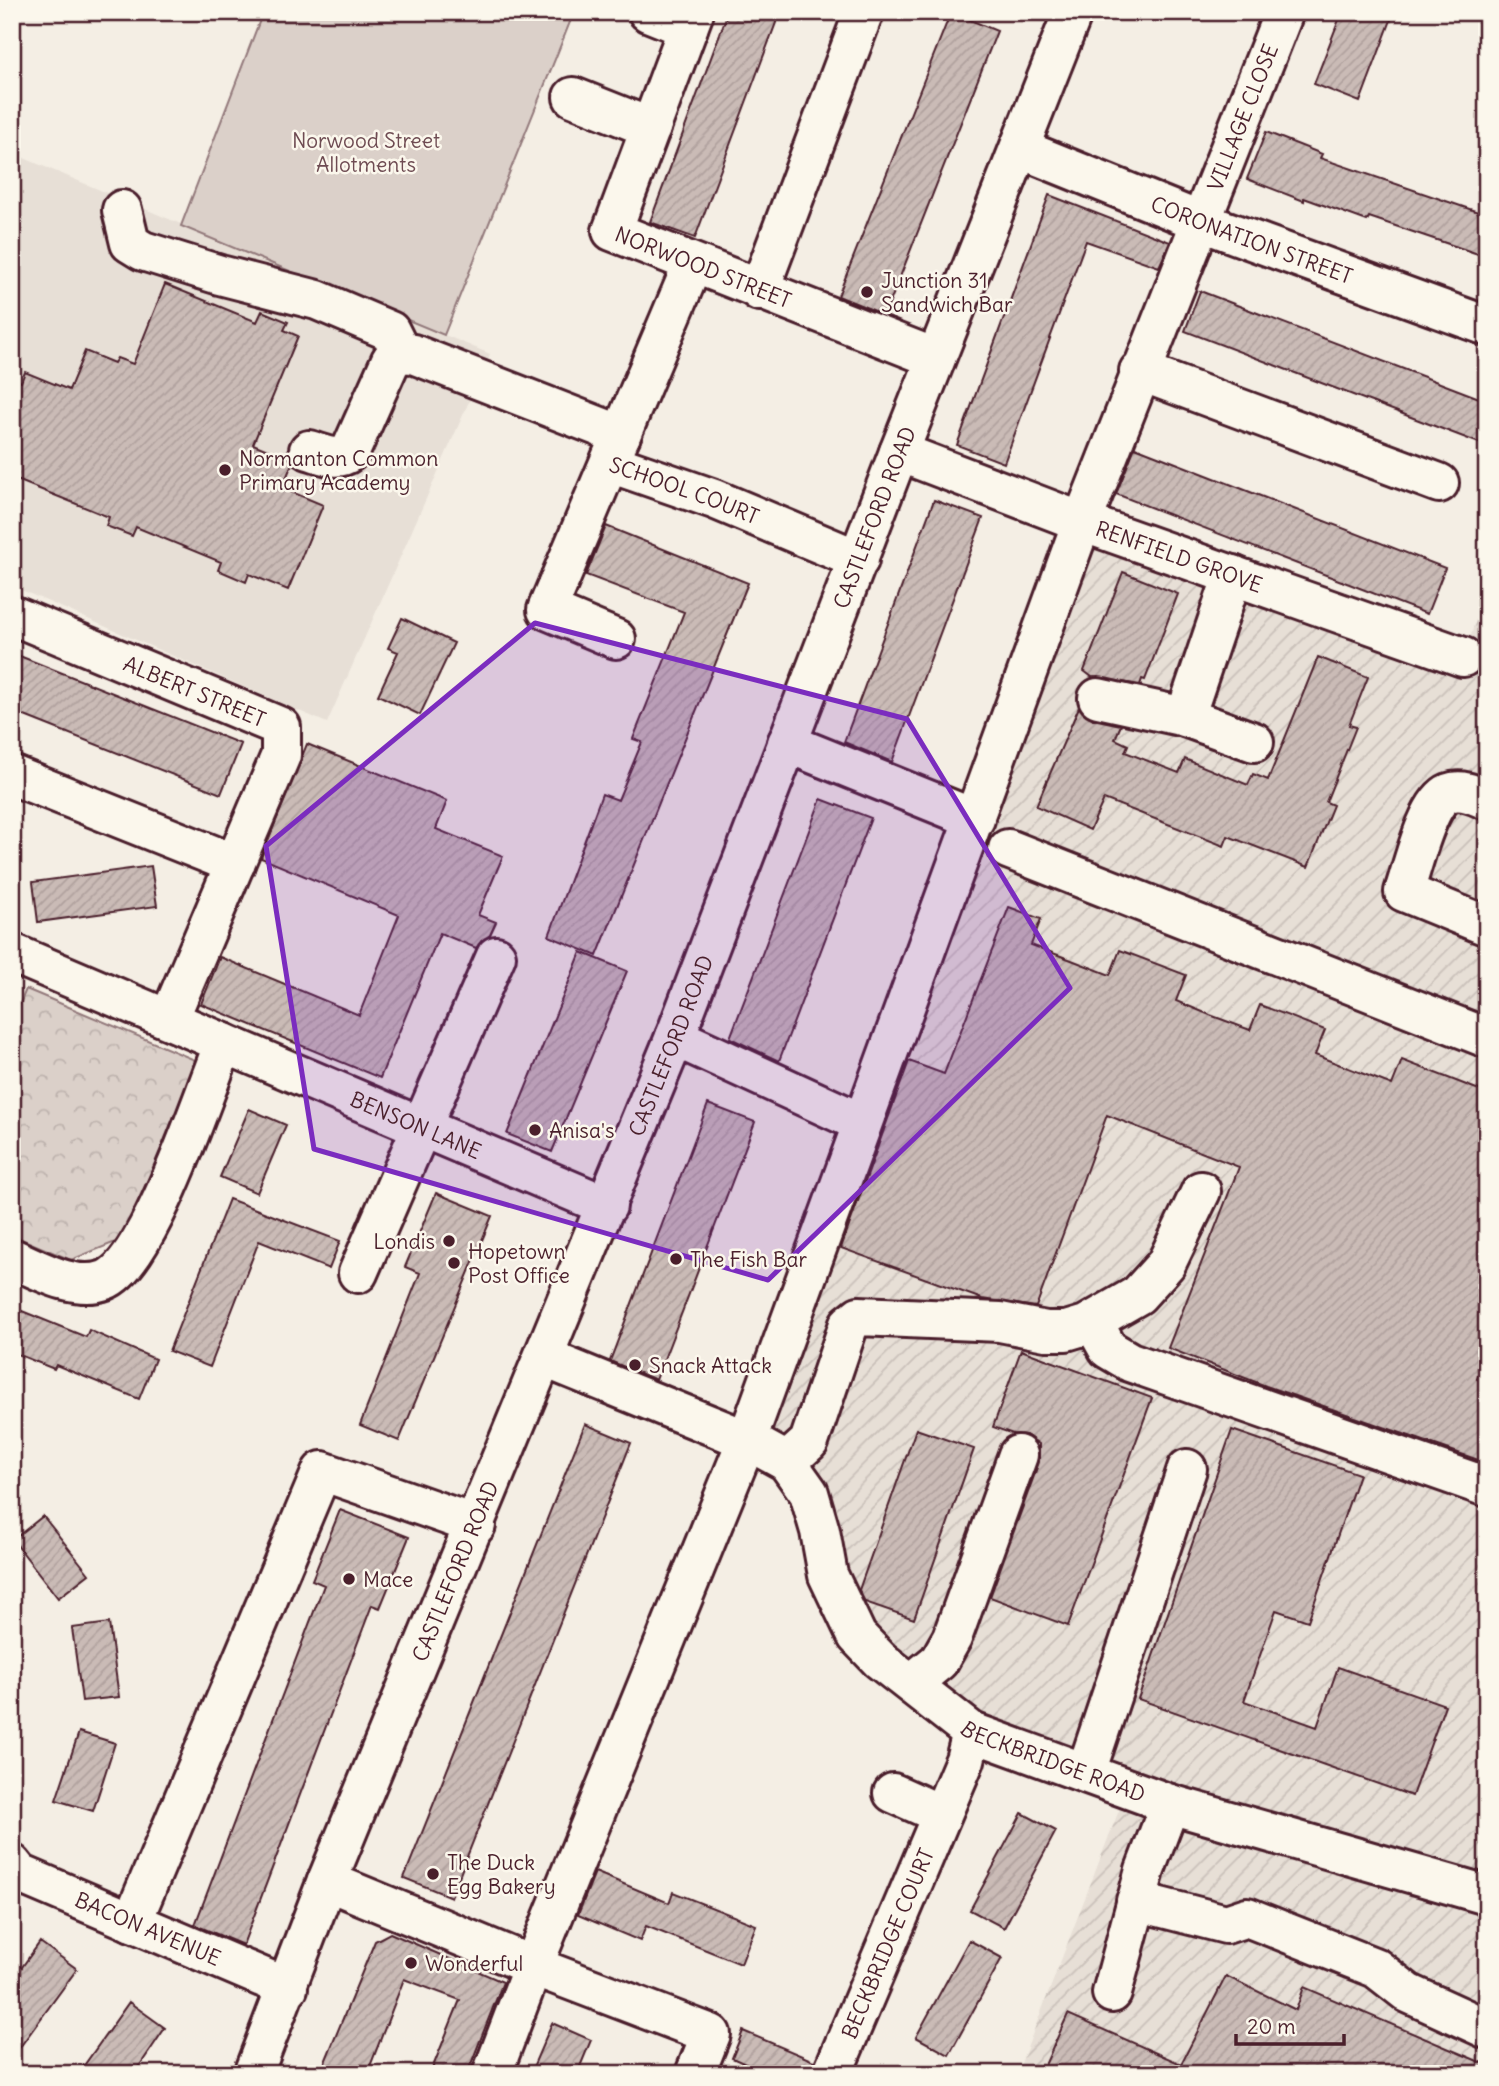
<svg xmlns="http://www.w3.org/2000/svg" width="1499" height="2086" viewBox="0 0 1499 2086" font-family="Delius,sans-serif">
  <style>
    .built { fill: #e7dfd6 }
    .industrial { fill: url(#industrial-furrows) }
    .green { fill: #dbd0c9; stroke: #92787a; stroke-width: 2 }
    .forest { fill: url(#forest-crowns); stroke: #92787a; stroke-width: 2 }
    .building { fill: url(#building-hatch); stroke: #4a1f2b; stroke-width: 2 }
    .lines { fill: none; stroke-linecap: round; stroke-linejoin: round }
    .minor-casing { stroke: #4a1f2b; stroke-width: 44 }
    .minor { stroke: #fbf7ec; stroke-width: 38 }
    .marked { fill: #7b2cbf; fill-opacity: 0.2; stroke: #7b2cbf; stroke-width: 5; stroke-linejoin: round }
    .poi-dot { fill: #4a1f2b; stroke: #fbf7ec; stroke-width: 2.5 }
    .labels { text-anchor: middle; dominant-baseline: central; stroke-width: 5; stroke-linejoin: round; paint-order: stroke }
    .street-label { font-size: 21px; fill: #4a1f2b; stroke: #fbf7ec }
    .park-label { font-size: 21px; fill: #6e4b52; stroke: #fbf7ec }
    .poi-label { font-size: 21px; fill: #4a1f2b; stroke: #fbf7ec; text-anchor: start }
  </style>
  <defs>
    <pattern id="industrial-furrows" width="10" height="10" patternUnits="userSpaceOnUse" patternTransform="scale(1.75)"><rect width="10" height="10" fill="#e7dfd6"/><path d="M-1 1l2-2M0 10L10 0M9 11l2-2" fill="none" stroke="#c8bfb8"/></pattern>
    <pattern id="forest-crowns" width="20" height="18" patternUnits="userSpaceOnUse" patternTransform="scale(1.75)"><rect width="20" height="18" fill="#dbd0c9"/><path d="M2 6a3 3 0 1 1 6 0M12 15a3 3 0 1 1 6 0" fill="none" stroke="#bdb2ad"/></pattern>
    <pattern id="building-hatch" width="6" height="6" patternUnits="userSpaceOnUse" patternTransform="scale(1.75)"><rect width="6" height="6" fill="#cabbb6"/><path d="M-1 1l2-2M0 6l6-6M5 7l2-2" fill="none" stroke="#afa09d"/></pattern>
  </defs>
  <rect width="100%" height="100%" fill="#f4eee4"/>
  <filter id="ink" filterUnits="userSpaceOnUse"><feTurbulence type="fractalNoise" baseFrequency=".0143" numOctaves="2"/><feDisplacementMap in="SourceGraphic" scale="14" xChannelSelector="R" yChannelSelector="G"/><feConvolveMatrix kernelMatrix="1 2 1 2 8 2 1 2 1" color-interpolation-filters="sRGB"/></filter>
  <g filter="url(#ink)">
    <path class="built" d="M 12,153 L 490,354 L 327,723 L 12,586 Z"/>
    <path class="industrial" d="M 1082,522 L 1464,657 L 1487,585 L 1487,2074 L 1017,2074 L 1128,1787 L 972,1732 L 880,1660 L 820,1531 L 747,1440 Z"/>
    <path class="green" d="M 263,12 L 574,12 L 444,335 L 181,226 Z"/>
    <path class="forest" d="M 26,989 L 202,1063 L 128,1237 L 71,1260 L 12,1235 L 12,1023 Z"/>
    <path class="building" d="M 728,12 L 780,12 L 695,238 L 650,222 Z
      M 951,12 L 997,31 L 885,315 L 838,296 Z
      M 1342,12 L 1394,12 L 1360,102 L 1314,84 Z
      M 1266,132 L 1322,154 L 1320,158 L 1487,215 L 1487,257 L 1369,217 L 1367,221 L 1304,198 L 1304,201 L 1247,179 Z
      M 1049,195 L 1170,242 L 1159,267 L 1086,241 L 1004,463 L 957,445 Z
      M 165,284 L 257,322 L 262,311 L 288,322 L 284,330 L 298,336 L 253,444 L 290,459 L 292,464 L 282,488 L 323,505 L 288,590 L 249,574 L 246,582 L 218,570 L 221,562 L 136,527 L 132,536 L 106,526 L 109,517 L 12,478 L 12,379 L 21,382 L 25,372 L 69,390 L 85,351 L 114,363 L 117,358 L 133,364 Z
      M 1200,291 L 1487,401 L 1487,446 L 1185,331 Z
      M 1135,447 L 1445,568 L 1427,614 L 1116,494 Z
      M 934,500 L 983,518 L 892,762 L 844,742 Z
      M 606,526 L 748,583 L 597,956 L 549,936 L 602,794 L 618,800 L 642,742 L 633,739 L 684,612 L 586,575 Z
      M 1123,572 L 1178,594 L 1145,680 L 1142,679 L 1140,685 L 1092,677 L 1084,671 Z
      M 402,618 L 454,643 L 420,715 L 378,695 L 398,652 L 388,648 Z
      M 12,653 L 241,744 L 221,794 L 12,711 Z
      M 1318,657 L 1368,677 L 1349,725 L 1356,727 L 1326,802 L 1333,805 L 1308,867 L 1228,836 L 1224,846 L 1104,799 L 1090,830 L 1036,806 L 1079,707 L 1093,719 L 1121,725 L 1115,739 L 1128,745 L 1125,752 L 1179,773 L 1185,759 L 1248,785 L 1253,774 L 1268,780 Z
      M 307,744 L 447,801 L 436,829 L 503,856 L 478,915 L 496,922 L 490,935 L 476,948 L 440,933 L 380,1078 L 201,1004 L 220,957 L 359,1015 L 399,915 L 261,858 Z
      M 821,799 L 871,818 L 779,1061 L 730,1038 Z
      M 151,866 L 157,906 L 38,922 L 33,882 Z
      M 1009,907 L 1041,919 L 1031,945 L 1069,959 L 1110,975 L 1120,950 L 1186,975 L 1176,1001 L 1210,1015 L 1250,1030 L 1260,1005 L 1325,1030 L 1315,1055 L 1351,1069 L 1392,1085 L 1402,1060 L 1487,1093 L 1487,1353 L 1477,1379 L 1487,1383 L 1487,1463 L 1266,1386 L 1168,1348 L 1239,1167 L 1107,1115 L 1036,1307 L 982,1299 L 841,1248 L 909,1061 L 944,1074 Z
      M 581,952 L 627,971 L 552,1152 L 507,1134 Z
      M 708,1104 L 755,1122 L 656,1380 L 610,1361 Z
      M 249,1109 L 286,1125 L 257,1193 L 220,1177 Z
      M 436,1193 L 492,1216 L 399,1441 L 360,1425 L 420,1273 L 405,1267 Z
      M 229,1199 L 340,1241 L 329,1269 L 259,1241 L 210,1367 L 169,1351 Z
      M 12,1307 L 86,1337 L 89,1330 L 155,1359 L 139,1399 L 56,1365 L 54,1369 L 12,1352 Z
      M 1021,1350 L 1152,1398 L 1068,1626 L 990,1597 L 1039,1462 L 1039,1444 L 1026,1435 L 1013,1434 L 993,1427 Z
      M 585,1424 L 631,1443 L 451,1897 L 404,1878 Z
      M 916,1429 L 974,1449 L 914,1619 L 865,1602 L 859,1590 Z
      M 1232,1430 L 1359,1474 L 1308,1621 L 1276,1610 L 1244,1701 L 1317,1727 L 1338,1667 L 1445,1705 L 1412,1796 L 1138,1699 Z
      M 340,1510 L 409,1537 L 380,1608 L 372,1605 L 243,1945 L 195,1925 L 324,1585 L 312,1580 Z
      M 43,1516 L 89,1574 L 58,1598 L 13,1540 Z
      M 109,1623 L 119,1697 L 82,1701 L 72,1628 Z
      M 79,1732 L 115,1743 L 93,1811 L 56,1800 Z
      M 1022,1813 L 1056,1831 L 1004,1928 L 970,1910 Z
      M 595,1872 L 669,1903 L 673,1892 L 756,1925 L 741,1964 L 646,1926 L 640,1941 L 578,1915 Z
      M 390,1933 L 503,1982 L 467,2074 L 430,2074 L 460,2000 L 404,1979 L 367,2074 L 320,2074 L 375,1941 Z
      M 969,1940 L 1002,1958 L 949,2055 L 916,2037 Z
      M 40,1942 L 77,1969 L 12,2058 L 12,1981 Z
      M 1226,1976 L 1296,2010 L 1304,1987 L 1487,2065 L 1487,2074 L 1041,2074 L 1068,2014 L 1181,2064 Z
      M 129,2002 L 165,2028 L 134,2074 L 78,2074 Z
      M 552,2023 L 591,2040 L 577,2074 L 530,2074 Z
      M 743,2031 L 814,2061 L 811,2074 L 768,2074 L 732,2058 Z"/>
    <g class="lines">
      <defs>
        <g id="minor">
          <path d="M 648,12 L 688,28"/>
          <path id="s1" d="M 694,12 L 612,231 L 935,358"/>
          <path d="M 573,97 L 651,128"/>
          <path id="s2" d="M 1021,149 L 1199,221 L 1487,326"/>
          <path d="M 122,210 L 130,243 L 143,251 L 220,275 L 317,300 L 390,331 L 401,353"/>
          <path d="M 759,291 L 864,12"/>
          <path d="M 1139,371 L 1439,483"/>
          <path d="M 309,450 C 323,454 337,462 350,452 L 391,360 L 401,353 L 413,354 L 621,435"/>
          <path id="s3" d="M 899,452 L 1082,522 L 1463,657"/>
          <path id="s4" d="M 610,463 L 714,499 L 859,560"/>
          <path id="s5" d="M 12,615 L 281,727 L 281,755 L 169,1019"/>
          <path d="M 616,639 L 547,610 L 693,264"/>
          <path d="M 1098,698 L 1185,717 L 1254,742"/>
          <path d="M 1185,717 L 1233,575"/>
          <path d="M 787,743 L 975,819"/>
          <path d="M 12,775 L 235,864"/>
          <path d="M 1487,800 C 1475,795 1462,788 1449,793 C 1427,802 1412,869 1404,892 L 1487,926"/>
          <path d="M 1008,849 L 1487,1038"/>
          <path id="s6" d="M 12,953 L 607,1206"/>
          <path d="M 675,1037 L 862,1123"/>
          <path d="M 12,1258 C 39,1270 75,1291 105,1280 C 149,1263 205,1090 224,1043"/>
          <path d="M 358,1273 L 496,956"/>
          <path d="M 1093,1322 L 1108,1349 L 1130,1362 L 1487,1487"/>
          <path id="s7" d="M 545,1358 L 747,1440 L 787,1462 L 809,1493 L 820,1531 L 828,1575 L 857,1636 L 880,1660 L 972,1732 L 1170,1804 L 1487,1895"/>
          <path d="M 787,1462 L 809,1442 L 849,1324 L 859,1316 L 1000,1322 L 1046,1331 L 1066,1331 L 1086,1325 L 1138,1295 L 1166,1264 L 1201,1191"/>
          <path d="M 912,1683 L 939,1661 L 952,1638 L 1018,1455"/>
          <path d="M 1086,1772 L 1187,1469"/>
          <path d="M 893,1793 L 940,1814"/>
          <path id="s8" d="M 12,1864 L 20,1874 L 288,1988"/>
          <path d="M 327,1881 L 533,1966 L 711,2034 L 695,2074"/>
          <path d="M 1136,1901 L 1226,1924 L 1247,1917 L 1376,1968 L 1408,1993 L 1487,2029"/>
          <path d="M 132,1922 L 322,1471 L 476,1525"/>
          <path d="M 1112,1993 L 1145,1870 L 1170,1804"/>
          <path id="s9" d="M 253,2074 L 327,1881 L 675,1037 L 899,452 L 1073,12"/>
          <path id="s10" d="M 492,2074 L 533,1966 L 747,1440 L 1082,522 L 1284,12"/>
          <path id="s11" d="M 832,2074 L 965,1760 L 972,1732"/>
        </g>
      </defs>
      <use href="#minor" class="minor-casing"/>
      <use href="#minor" class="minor"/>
    </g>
  </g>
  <path class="marked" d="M 535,623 L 907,719 L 1070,988 L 768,1280 L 314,1149 L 266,846 Z"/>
  <g class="poi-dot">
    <circle cx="867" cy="292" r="7"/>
    <circle cx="225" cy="470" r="7"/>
    <circle cx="535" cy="1130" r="7"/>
    <circle cx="449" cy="1241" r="7"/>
    <circle cx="676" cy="1259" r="7"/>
    <circle cx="454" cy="1263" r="7"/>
    <circle cx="635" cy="1365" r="7"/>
    <circle cx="349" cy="1579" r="7"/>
    <circle cx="433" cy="1874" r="7"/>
    <circle cx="411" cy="1963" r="7"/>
  </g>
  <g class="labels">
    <g class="street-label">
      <text stroke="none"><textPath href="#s10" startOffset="2096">VILLAGE CLOSE</textPath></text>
      <text stroke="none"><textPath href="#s2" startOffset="248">CORONATION STREET</textPath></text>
      <text stroke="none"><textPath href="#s1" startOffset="332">NORWOOD STREET</textPath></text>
      <text stroke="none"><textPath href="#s4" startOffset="79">SCHOOL COURT</textPath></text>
      <text stroke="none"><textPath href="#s9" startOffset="1676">CASTLEFORD ROAD</textPath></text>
      <text stroke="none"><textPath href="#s3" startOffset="299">RENFIELD GROVE</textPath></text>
      <text stroke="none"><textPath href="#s5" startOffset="198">ALBERT STREET</textPath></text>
      <text stroke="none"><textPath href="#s9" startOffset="1110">CASTLEFORD ROAD</textPath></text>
      <text stroke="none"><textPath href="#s6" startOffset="439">BENSON LANE</textPath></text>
      <text stroke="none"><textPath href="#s9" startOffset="542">CASTLEFORD ROAD</textPath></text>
      <text stroke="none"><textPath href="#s7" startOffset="690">BECKBRIDGE ROAD</textPath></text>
      <text stroke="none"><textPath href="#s8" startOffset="152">BACON AVENUE</textPath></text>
      <text stroke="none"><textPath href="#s11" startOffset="142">BECKBRIDGE COURT</textPath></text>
    </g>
    <g class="park-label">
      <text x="366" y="140">Norwood Street<tspan x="366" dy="24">Allotments</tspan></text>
    </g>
    <g class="poi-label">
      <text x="881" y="280">Junction 31<tspan x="881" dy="24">Sandwich Bar</tspan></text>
      <text x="239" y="458">Normanton Common<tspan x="239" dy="24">Primary Academy</tspan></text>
      <text x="549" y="1130">Anisa's</text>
      <text x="435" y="1241" text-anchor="end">Londis</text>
      <text x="468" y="1251">Hopetown<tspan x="468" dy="24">Post Office</tspan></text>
      <text x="690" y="1259">The Fish Bar</text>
      <text x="649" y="1365">Snack Attack</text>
      <text x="363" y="1579">Mace</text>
      <text x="447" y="1862">The Duck<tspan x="447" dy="24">Egg Bakery</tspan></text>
      <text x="425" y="1963">Wonderful</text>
    </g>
  </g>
  <rect width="1499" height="2086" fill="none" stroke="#fbf7ec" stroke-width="42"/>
  <rect x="21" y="21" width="1457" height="2044" fill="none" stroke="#4a1f2b" stroke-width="2.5" filter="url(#ink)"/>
  <path d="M1236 2034v10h108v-10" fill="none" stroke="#4a1f2b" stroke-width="3.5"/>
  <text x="1247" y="2034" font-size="21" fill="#4a1f2b" stroke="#fbf7ec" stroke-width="5" paint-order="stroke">20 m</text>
</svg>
